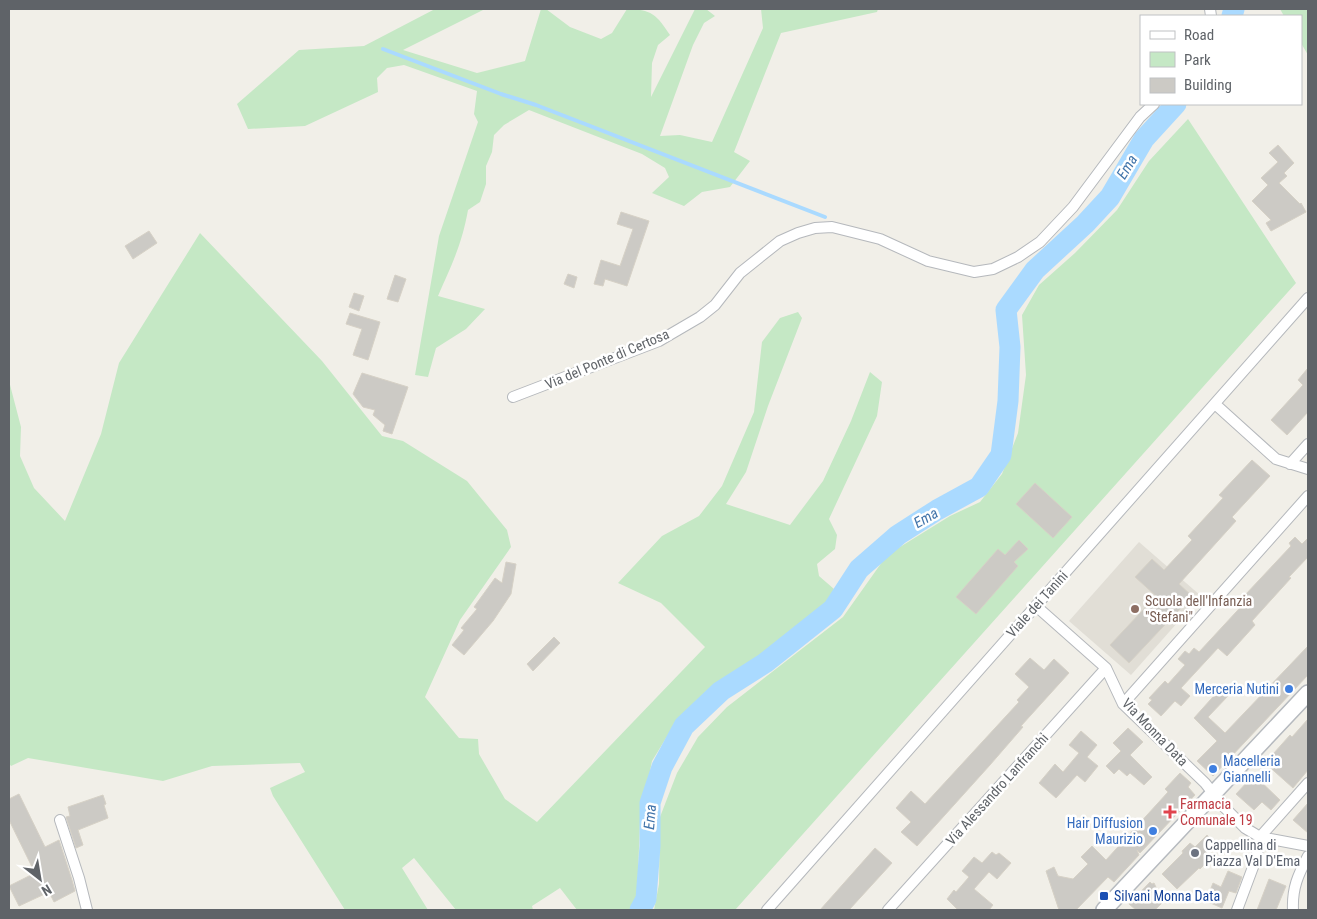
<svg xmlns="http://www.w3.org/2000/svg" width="1317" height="919" viewBox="0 0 1317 919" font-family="'Roboto Condensed',sans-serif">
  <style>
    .education { fill: #e1ded6 }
    .green { fill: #c5e8c5 }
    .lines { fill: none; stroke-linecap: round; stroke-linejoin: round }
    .stream { stroke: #aadaff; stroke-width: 4 }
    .river { stroke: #aadaff; stroke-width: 21 }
    .building { fill: #cccac5; stroke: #d6d1c6 }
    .street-casing { stroke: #b5b8bc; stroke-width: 12 }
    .secondary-casing { stroke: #b6babf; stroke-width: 18 }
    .street { stroke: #fff; stroke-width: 10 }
    .secondary { stroke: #fff; stroke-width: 15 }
    .education-dot { fill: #8d6e63; stroke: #fff; stroke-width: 2 }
    .shop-dot { fill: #3f7fe0; stroke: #fff; stroke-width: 2 }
    .health-dot { fill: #e0444e; stroke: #fff; stroke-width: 2 }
    .worship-dot { fill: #6b7280; stroke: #fff; stroke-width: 2 }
    .transit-dot { fill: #1a4fb4; stroke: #fff; stroke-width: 2 }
    .labels { text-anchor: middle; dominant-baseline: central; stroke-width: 5; stroke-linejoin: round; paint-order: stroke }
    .street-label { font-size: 14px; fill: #5f6368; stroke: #fff }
    .education-label { font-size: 14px; fill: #785e54; stroke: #fff; text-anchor: start }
    .shop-label { font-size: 14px; fill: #366cbe; stroke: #fff; text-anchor: end }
    .health-label { font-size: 14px; fill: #be3a42; stroke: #fff; text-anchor: start }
    .worship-label { font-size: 14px; fill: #5b616d; stroke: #fff; text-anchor: start }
    .transit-label { font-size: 14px; fill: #164399; stroke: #fff; text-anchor: start }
    .water-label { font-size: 15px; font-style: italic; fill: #4174aa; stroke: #fff }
  </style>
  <rect width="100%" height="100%" fill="#f1efe8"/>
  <path class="education" d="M 1139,542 L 1201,596 L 1131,675 L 1069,621 Z"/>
  <path class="green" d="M 435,9 L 485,9 L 403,50 L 477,73 L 525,61 L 541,9 L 546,9 L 570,27 L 601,39 L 612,33 L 627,9 C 651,9 657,15 670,35 L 658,45 L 652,63 L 651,97 L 695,9 L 706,9 L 715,16 L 704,23 L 693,45 L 660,136 L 680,135 L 712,142 L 763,28 L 761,9 L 878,9 L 877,12 L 781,33 L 734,152 L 750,161 L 730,187 L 702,192 L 684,206 L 652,193 L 669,177 L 665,168 L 642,154 L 529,110 L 504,125 L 494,135 L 492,152 L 486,166 L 486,184 L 480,202 L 468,210 C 462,244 452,264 438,296 L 485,309 L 466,329 L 436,348 L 428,377 L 415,375 L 439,236 L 478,122 L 474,114 L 477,91 L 404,65 L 387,68 L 377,78 L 378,92 L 305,126 L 248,129 L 237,104 L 299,50 L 364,46 Z
    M 1280,9 L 1308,9 L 1308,55 L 1301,43 L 1301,16 L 1284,16 Z
    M 1188,119 L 1296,283 L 735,910 L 654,910 L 659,884 L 660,817 L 677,773 L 698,737 L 727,707 L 843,617 L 887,555 L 950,516 L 980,502 L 1002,474 L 1018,433 L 1026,375 L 1022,315 L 1039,285 L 1075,253 L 1117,210 L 1149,161 Z
    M 200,233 L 322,361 L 382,436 L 403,441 L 467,481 L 507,530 L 511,547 L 460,620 L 425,697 L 459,738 L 478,739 L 479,754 L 505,799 L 537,822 L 705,647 L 661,603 L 618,583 L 662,536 L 699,516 L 722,486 L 754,412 L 762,342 L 780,318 L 798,312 L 802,318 L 768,406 L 746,472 L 726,504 L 790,525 L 823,481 L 851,421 L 870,372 L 882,382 L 877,416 L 829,519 L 837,535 L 835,549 L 817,564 L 819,576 L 834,589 L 824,608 L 747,664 L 674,725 L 652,761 L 640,822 L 637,900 L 633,910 L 577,910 L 560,888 L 532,906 L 533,910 L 456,910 L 414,858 L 402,868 L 428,910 L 345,910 L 273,796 L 270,788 L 305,772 L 300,763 L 212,766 L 163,781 L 28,758 L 11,766 L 9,763 L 9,381 L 21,427 L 20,456 L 34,488 L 65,521 L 101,434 L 119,363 Z"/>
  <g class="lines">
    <path class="stream" d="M 383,49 L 501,94 L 536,105 L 825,217"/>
    <path class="river" d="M 1232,16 L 1234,9
      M 640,910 L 646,899 L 650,846 L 650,803 L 662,767 L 684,726 L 721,691 L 765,663 L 833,609 L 859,569 L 898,535 L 937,510 L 979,487 L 1001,455 L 1008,401 L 1010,347 L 1006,310 L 1035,270 L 1085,224 L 1110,197 L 1144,139 L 1176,104"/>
  </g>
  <path class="building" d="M 1278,145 L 1294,163 L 1284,173 L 1287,176 L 1279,183 L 1300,204 L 1301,203 L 1306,212 L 1271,231 L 1266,223 L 1271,220 L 1252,201 L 1268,185 L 1261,178 L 1278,162 L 1269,153 Z
    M 621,212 L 649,221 L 627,286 L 605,279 L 603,286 L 594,284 L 601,260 L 620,266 L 633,229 L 617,224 Z
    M 149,231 L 157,243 L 133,259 L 125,246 Z
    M 568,274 L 577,277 L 574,288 L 564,284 Z
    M 395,275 L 406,279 L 398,302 L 387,299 Z
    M 354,293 L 364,296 L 359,311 L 349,307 Z
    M 350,313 L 380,322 L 368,360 L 353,355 L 362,329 L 346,324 Z
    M 1308,368 L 1308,412 L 1287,435 L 1271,420 L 1303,385 L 1298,380 Z
    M 362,373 L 408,387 L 392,434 L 383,431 L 385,425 L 373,415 L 375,410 L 363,407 L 353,394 Z
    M 1252,460 L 1270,476 L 1232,517 L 1236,521 L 1179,584 L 1192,596 L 1129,663 L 1110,645 L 1156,596 L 1135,577 L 1152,559 L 1164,570 L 1192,540 L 1188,536 L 1223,498 L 1219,495 Z
    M 1035,483 L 1072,517 L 1053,538 L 1016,504 Z
    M 1295,537 L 1302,544 L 1308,538 L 1308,557 L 1289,577 L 1291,578 L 1252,621 L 1255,625 L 1227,656 L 1218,648 L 1181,688 L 1190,696 L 1181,706 L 1175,701 L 1161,716 L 1148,704 L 1152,700 L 1149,698 L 1165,681 L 1168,684 L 1185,665 L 1178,659 L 1185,651 L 1189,654 L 1194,648 L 1199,652 L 1249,598 L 1245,595 L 1291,546 L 1289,543 Z
    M 1019,540 L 1028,549 L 1014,562 L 1018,566 L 976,614 L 956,597 L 998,549 L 1005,555 Z
    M 506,562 L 516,564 L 511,594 L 493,621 L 464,655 L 452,645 L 464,630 L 461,628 L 477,609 L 474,607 L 495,578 L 502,583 Z
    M 554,637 L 560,643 L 533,671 L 527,664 Z
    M 1308,646 L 1308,675 L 1213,776 L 1197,761 L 1217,741 L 1194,718 L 1220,689 L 1228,696 L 1208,717 L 1225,733 Z
    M 1030,658 L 1044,670 L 1054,659 L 1069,673 L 1021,726 L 1023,727 L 990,765 L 917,846 L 901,832 L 911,822 L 896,808 L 911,791 L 925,804 L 1019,702 L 1017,700 L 1029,687 L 1015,674 Z
    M 1308,719 L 1308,770 L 1293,788 L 1265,763 L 1290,735 L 1292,737 Z
    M 1128,728 L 1143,742 L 1130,755 L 1152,777 L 1144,785 L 1130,773 L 1127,776 L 1119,769 L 1114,774 L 1106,766 L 1121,751 L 1113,743 Z
    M 1081,731 L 1097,745 L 1087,757 L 1098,766 L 1085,782 L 1077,775 L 1056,798 L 1039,783 L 1055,764 L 1063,772 L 1079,753 L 1069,745 Z
    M 1180,773 L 1191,783 L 1188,787 L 1195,795 L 1140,853 L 1137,850 L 1139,855 L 1114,882 L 1108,877 L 1076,910 L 1059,910 L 1046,871 L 1054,867 L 1058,876 L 1073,879 L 1088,864 L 1081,857 L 1092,846 L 1106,860 L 1168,792 L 1165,789 Z
    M 1256,777 L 1280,800 L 1271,810 L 1262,802 L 1254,810 L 1236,794 L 1250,779 L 1252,781 Z
    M 19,794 L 45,847 L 59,840 L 72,880 L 75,891 L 54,902 L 49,892 L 19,906 L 9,886 L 35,873 L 9,820 L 9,799 Z
    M 103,795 L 106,804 L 104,805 L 108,818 L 78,830 L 83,845 L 76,848 L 66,817 L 70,816 L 68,807 Z
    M 1308,803 L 1308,833 L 1293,820 Z
    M 1207,835 L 1215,843 L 1204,855 L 1209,860 L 1200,869 L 1199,868 L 1177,889 L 1162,874 L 1183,853 L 1182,851 L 1190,843 L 1195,847 Z
    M 875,848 L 892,863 L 849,910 L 820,910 Z
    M 992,852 L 996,855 L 999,853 L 1011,863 L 997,879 L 989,872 L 974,889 L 993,905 L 989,910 L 958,910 L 947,899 L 954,890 L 956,892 L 969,877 L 962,871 L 974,857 L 982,863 Z
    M 1228,871 L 1242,877 L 1236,893 L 1229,891 L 1222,908 L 1206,901 L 1213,883 L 1221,887 Z
    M 1269,879 L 1286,886 L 1276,910 L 1257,910 Z
    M 1150,882 L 1152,884 L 1154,883 L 1163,902 L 1155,910 L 1136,910 L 1129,904 Z"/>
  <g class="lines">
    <defs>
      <path id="street" d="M 1210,9 L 1211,16
        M 513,397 L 659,341 L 700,317 L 715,305 L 740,273 L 780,241 L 798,233 L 815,228 L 832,227 L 880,239 L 928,261 L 974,272 L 993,269 L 1018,257 L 1040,242 L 1073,207 L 1140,117 L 1154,104
        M 1215,404 L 1276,459 L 1308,469
        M 1290,464 L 1308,444
        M 1036,606 L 1106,668 L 1123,704 L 1205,783 L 1224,807 L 1245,828 L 1260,837 L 1308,846
        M 1123,704 L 1308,496
        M 60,820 L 79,878 L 87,910
        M 767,910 L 1308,298
        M 888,910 L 1106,668
        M 1237,910 L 1256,859 L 1260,837 L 1308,783
        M 1293,910 C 1292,888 1298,875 1308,856"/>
      <path id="secondary" d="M 1104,910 L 1308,693"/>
    </defs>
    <use href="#street" class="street-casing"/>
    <use href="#secondary" class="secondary-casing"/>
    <use href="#street" class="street"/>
    <use href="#secondary" class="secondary"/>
  </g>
  <circle class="education-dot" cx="1135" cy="609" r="5"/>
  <g class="shop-dot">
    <circle cx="1289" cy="689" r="5"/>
    <circle cx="1213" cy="769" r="5"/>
    <circle cx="1153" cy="831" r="5"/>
  </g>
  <path class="health-dot" d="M1167.5 804.5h5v5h5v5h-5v5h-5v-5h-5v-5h5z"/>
  <circle class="worship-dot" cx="1195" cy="853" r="5"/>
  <rect class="transit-dot" x="1099" y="891" width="10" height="10" rx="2.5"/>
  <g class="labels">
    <g class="street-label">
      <text transform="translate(607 359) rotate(-23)">Via del Ponte di Certosa</text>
      <text transform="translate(1037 604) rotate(-48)">Viale dei Tanini</text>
      <text transform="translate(1155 732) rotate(46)">Via Monna Data</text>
      <text transform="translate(997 789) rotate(-48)">Via Alessandro Lanfranchi</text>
    </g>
    <g class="education-label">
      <text x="1145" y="601">Scuola dell'Infanzia<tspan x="1145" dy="16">"Stefani"</tspan></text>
    </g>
    <g class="shop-label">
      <text x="1279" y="689">Merceria Nutini</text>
      <text x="1223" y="761" text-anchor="start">Macelleria<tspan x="1223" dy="16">Giannelli</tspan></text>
      <text x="1143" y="823">Hair Diffusion<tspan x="1143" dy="16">Maurizio</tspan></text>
    </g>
    <g class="health-label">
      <text x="1180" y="804">Farmacia<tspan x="1180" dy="16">Comunale 19</tspan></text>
    </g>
    <g class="worship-label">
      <text x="1205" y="845">Cappellina di<tspan x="1205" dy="16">Piazza Val D'Ema</tspan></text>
    </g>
    <g class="transit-label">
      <text x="1114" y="896">Silvani Monna Data</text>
    </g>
    <g class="water-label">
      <text transform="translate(1127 167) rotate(-59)">Ema</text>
      <text transform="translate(926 518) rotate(-30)">Ema</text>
      <text transform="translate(650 817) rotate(-85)">Ema</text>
    </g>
  </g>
  <rect width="1317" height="919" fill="none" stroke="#5f6368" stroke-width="20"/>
  <rect x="1140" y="15" width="162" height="90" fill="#ffffff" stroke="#bfc1c3"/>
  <rect x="1150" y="31" width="25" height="8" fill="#ffffff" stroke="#bfc1c3"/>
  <text x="1184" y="40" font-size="15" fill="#5f6368">Road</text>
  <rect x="1150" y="52" width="25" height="15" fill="#c5e8c5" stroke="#bfc1c3"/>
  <text x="1184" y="65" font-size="15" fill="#5f6368">Park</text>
  <rect x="1150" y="78" width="25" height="15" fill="#cccac5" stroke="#bfc1c3"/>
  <text x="1184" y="90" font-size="15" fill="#5f6368">Building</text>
  <g transform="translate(40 879) rotate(149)" stroke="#ffffff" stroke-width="4" paint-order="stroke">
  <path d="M0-4L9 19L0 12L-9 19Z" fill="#5f6368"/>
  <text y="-8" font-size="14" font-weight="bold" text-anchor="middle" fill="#5f6368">N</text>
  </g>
</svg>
